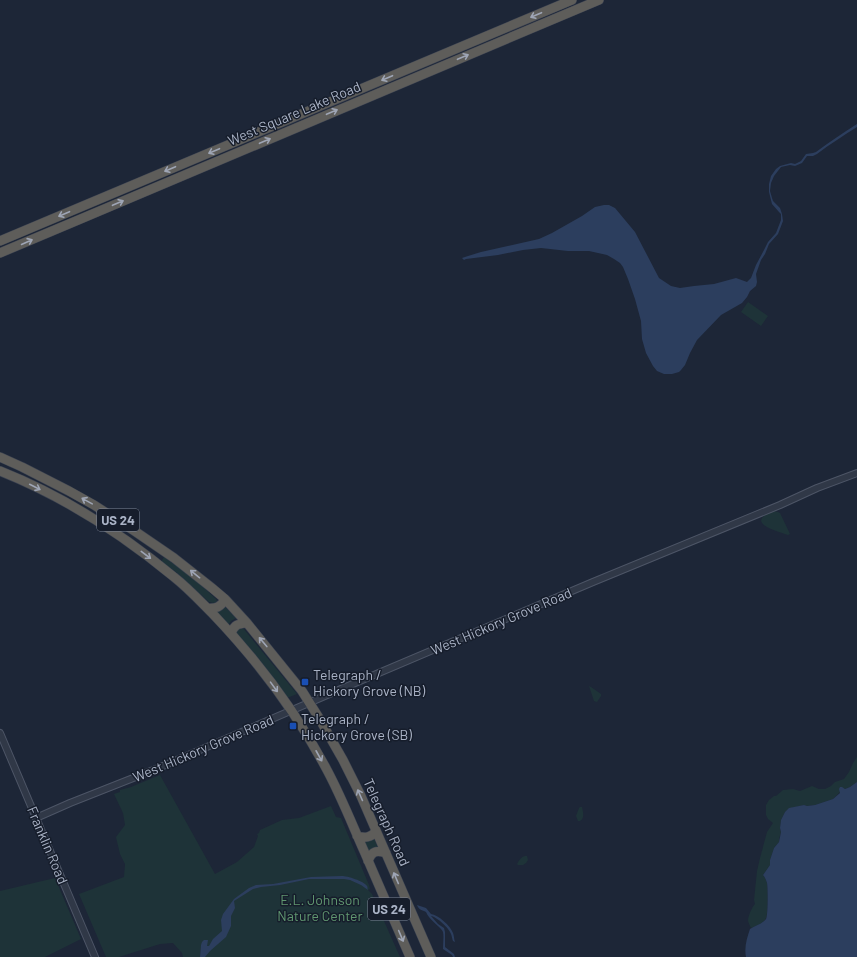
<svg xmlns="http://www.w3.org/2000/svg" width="857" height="957" viewBox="0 0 857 957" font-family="Barlow,sans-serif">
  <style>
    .green { fill: #1e3338 }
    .water { fill: #2c3e5e }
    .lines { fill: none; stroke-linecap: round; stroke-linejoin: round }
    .tertiary-casing { stroke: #4d5566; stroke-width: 8 }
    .trunk-casing { stroke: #3b4251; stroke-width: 10 }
    .tertiary { stroke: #303847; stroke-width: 6 }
    .trunk { stroke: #5e5d5a; stroke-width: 9 }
    .oneway { stroke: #9ea5b5 }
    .transit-dot { fill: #1a4fb4; stroke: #161d2b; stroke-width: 1.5 }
    .labels { text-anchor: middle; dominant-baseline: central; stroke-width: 3; stroke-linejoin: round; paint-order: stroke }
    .shield { fill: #161d2b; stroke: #7d8597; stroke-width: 1 }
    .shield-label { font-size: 13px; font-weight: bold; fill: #a9b2c5 }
    .street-label { font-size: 14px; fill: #a9b2c5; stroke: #161d2b }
    .poi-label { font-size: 14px; fill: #a9b2c5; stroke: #161d2b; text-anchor: start }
    .park-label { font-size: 14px; fill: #609770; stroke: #161d2b }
  </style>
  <rect width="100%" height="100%" fill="#1d2637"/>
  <path class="green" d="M 748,302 L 768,316 L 761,326 L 741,312 Z
    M 773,511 L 778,512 L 780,513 L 790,534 L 788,535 C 776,531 744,523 773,511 Z
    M 164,557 C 183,570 200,583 216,599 L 217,601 L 216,602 L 213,603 L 210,602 L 209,602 L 176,572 L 161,562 Z
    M 224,606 L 236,618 L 231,621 L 228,625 L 216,612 Z
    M 240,627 L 242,629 L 243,628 L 297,694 L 287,698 L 236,634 L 237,634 L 235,631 Z
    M 589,686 L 591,687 L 601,694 L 601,696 L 597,702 L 594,701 Z
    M 857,757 L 857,782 L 856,783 L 850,787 L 845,789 L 844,788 L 833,799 L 815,805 L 807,806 L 804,805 L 788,809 L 785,812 L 781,820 L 780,828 L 781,832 L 779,839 L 779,842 L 774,848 L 770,860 L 770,865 L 763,875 C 765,877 766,880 767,883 C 768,888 768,915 766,918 C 764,923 756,926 751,928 C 750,926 749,924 748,921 C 748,916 752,907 755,904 L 754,900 L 757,871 L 760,858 L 767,832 L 773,823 L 768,819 L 766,815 L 766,805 L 769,800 L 774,796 L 776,796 L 783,790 L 793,789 L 800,791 L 812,786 L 819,789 L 825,789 L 831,786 L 835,782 L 844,779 L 849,772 L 853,763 Z
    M 160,775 L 215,874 L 237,862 L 254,847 L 258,836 L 257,834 L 259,833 L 260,830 L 282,820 L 299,818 L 331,806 L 336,817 L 341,818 L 369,885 L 370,889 L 368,890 L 372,894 L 400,957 L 203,957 L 207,947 L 207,943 L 201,947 L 200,957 L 183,957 L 182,953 L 173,943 L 160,944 L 119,957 L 106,957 L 79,894 L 124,877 L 125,864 L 120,854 L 116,837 L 125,825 L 123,813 L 114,794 L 120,792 L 120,790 L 131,787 Z
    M 580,807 L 582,807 C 583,812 585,818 580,821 L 578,821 L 576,816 L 579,808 Z
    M 374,838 L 378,848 L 370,850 L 368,851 L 364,841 Z
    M 525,856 L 527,856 L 528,860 L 526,863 L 523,865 L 518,865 L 517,864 C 519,860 521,857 525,856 Z
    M 55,878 L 81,939 L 45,957 L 0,957 L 0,891 Z"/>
  <path class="water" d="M 857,124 L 857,127 C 843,136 830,144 817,154 L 813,156 L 807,156 L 802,163 L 795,166 L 790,165 L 781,167 L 774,176 L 771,183 L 770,191 L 772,198 L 773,201 L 780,208 L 782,214 L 783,221 L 778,234 L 769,244 L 765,254 L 761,260 L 756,274 L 757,282 L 756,286 L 750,291 L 747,297 L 742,303 L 721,315 L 697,340 L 690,353 L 685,365 L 681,370 L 679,372 L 672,374 L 664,374 L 657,371 L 653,366 L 646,353 L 642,339 L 641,321 L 635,299 L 628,279 L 623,267 L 620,263 L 614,259 L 607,255 L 589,251 L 568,251 L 541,248 L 523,250 L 498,255 L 466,259 L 464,260 L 462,258 L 468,256 L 481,252 L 539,239 L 552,233 L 582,216 L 595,207 L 604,205 L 609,205 L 615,208 L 635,232 L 659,278 L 671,286 L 680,288 L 694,286 L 714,284 L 736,278 L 747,282 L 751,278 L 756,265 L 764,250 L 768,242 L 776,233 L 781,220 L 781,214 L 779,212 L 772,204 L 769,192 L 769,184 L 771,176 L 776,169 L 780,166 L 791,163 L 795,164 L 801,161 L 806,154 L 813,153 L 816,152 C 829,142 843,133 857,124 Z
    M 857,782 L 857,957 L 746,957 C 744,947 747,938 750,929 C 755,926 762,924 766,919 C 768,916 768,888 767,883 C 766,880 765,877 763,875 L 770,865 L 770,860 L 774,848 L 779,842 L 781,832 L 780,828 L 781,820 L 785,812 L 789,808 L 804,805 L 807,806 L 815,805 L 833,799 L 840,793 L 839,789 L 840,787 L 842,787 L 845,789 L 850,787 Z
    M 342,876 C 347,876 364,881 367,886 C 368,887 367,888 368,890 L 361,885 L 350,880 L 344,879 L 309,879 L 280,885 L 261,887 L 253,889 L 234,901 L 235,908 L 231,916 L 231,926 L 226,937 L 210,951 L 205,957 L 200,957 L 201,945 L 202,942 L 204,940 L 208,940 L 207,946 L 209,946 L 213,939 L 222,931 L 221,920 L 223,914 L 234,899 L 249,888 L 256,885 L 273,884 L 311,877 Z
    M 417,905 L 426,908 L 431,914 C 438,915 450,925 453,933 C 454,935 454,940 455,942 L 453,941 C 452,939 452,936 451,934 C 449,928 437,917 431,916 L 438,924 L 444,928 L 445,932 L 445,947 L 454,954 L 455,957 L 453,957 L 452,955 L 443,949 C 443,943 444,937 443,932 C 442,928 429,920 426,912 C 422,910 419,910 417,905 Z"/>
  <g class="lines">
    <defs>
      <path id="tertiary" d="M 0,733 L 95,957
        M 36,818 L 70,803 L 156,769 L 341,689 L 593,582 L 780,505 L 817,488 L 857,473"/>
      <path id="trunk" d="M 0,241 L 572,0
        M 0,253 L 83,218 L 599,0
        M 0,457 L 22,467 L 69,491 L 94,505 L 136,532 L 174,558 L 212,588 L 225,599 L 247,623 L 302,691 L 319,718 L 343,760 L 361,796 L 431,957
        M 0,471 C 63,496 122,534 174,577 C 188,588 200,601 212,613 C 257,660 297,713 327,770 C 341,796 352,824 364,851 C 379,886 395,922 410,957
        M 207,608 C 216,609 221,607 225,599
        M 231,633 C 235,624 238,624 247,623
        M 357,836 C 365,838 371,838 376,831
        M 368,861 C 372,851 376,850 386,853"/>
    </defs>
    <use href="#tertiary" class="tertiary-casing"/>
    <use href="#trunk" class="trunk-casing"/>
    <use href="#tertiary" class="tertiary"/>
    <use href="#trunk" class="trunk"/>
  </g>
  <defs><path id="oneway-shaft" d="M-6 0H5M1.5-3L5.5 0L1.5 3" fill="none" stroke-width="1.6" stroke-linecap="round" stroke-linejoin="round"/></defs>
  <g class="oneway">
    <use href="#oneway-shaft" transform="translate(536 15) rotate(157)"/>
    <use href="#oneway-shaft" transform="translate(463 57) rotate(-23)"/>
    <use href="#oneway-shaft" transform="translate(387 78) rotate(157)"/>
    <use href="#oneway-shaft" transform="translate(332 112) rotate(-23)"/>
    <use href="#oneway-shaft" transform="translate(265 141) rotate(-23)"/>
    <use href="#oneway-shaft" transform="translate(214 151) rotate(157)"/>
    <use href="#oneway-shaft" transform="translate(170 169) rotate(157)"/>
    <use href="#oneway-shaft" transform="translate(118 203) rotate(-23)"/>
    <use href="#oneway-shaft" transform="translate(64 214) rotate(157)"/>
    <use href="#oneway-shaft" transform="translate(27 242) rotate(-24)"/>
    <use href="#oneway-shaft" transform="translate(35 487) rotate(27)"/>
    <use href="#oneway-shaft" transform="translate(87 501) rotate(-151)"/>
    <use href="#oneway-shaft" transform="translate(146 555) rotate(37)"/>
    <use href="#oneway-shaft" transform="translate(195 574) rotate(-141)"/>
    <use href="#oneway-shaft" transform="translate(263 642) rotate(-130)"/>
    <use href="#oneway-shaft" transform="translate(274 687) rotate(54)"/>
    <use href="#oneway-shaft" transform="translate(319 756) rotate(61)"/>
    <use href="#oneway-shaft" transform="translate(360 795) rotate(-114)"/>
    <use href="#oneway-shaft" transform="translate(396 878) rotate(-113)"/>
    <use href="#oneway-shaft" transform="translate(401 936) rotate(67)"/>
  </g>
  <g class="transit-dot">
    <rect x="301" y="678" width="8" height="8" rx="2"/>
    <rect x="289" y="722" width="8" height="8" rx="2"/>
  </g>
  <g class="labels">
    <g class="shield">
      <rect x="97" y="509" width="42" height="22" rx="3"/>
      <rect x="368" y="898" width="42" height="22" rx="3"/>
    </g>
    <g class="shield-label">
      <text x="118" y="520">US 24</text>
      <text x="389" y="909">US 24</text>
    </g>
    <g class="street-label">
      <text transform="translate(294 113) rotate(-23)">West Square Lake Road</text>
      <text transform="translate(501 621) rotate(-23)">West Hickory Grove Road</text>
      <text transform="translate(203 748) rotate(-23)">West Hickory Grove Road</text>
      <text transform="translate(387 822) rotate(66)">Telegraph Road</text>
      <text transform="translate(48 845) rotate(67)">Franklin Road</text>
    </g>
    <g class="poi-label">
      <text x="313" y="674">Telegraph /<tspan x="313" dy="16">Hickory Grove (NB)</tspan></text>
      <text x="301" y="718">Telegraph /<tspan x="301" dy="16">Hickory Grove (SB)</tspan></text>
    </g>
    <g class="park-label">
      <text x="320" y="899">E.L. Johnson<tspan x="320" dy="16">Nature Center</tspan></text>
    </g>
  </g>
</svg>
